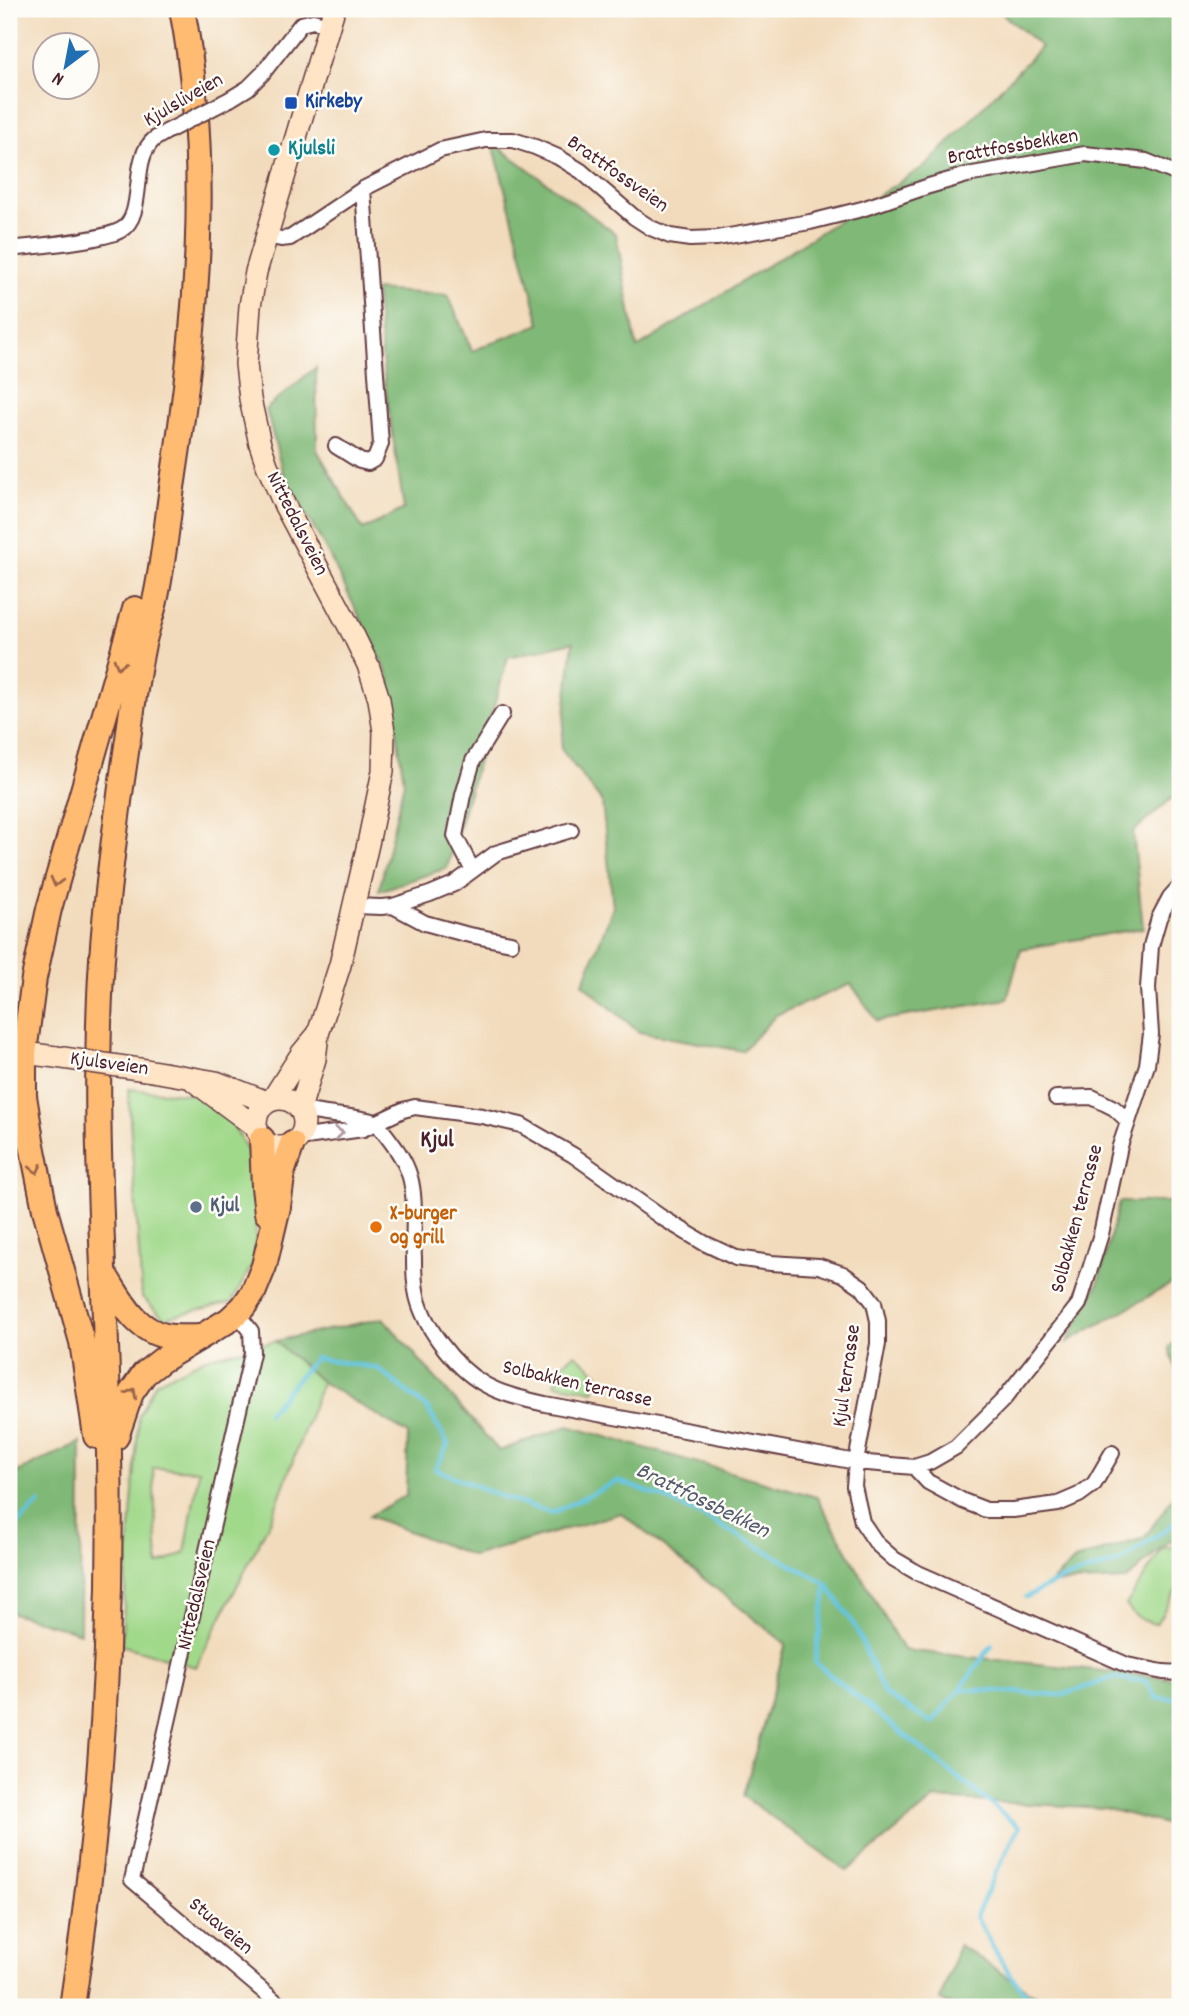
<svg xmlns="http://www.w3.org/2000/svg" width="1189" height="2016" viewBox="0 0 1189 2016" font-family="Dekko,sans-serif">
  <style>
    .green { fill: #a1d98b; stroke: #767c5b; stroke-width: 2; fill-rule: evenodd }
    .forest { fill: #80b977; stroke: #656c51; stroke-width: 2 }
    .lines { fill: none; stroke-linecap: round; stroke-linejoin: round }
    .stream { stroke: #62c4e0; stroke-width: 4.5 }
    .minor-casing { stroke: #633b41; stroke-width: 18 }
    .secondary-casing { stroke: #633b41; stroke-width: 24 }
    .trunk-casing { stroke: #633b41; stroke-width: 28 }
    .minor { stroke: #fff; stroke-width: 14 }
    .secondary { stroke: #ffe4c6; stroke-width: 21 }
    .trunk { stroke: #ffbb71; stroke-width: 24 }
    .minor-bridge-casing { stroke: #633b41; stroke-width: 18; stroke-linecap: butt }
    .secondary-bridge-casing { stroke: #633b41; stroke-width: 24; stroke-linecap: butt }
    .minor-bridge { stroke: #fff; stroke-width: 14 }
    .secondary-bridge { stroke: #ffe4c6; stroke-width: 21 }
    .oneway { stroke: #9b654a }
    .oneway2 { stroke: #ae9aa0 }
    .transit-dot { fill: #1a4fb4; stroke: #fdfcf7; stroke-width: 2.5 }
    .culture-dot { fill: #0f9aa8; stroke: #fdfcf7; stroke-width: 2.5 }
    .service-dot { fill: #5c6f8a; stroke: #fdfcf7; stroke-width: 2.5 }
    .food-dot { fill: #e8710a; stroke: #fdfcf7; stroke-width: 2.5 }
    .labels { text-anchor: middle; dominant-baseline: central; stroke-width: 5; stroke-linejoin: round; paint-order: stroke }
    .street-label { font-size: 21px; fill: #4a1f2b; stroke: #fdfcf7 }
    .transit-label { font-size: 21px; font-weight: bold; fill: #164399; stroke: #fdfcf7; text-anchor: start }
    .culture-label { font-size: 21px; font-weight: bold; fill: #0d838f; stroke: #fdfcf7; text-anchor: start }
    .service-label { font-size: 21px; font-weight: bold; fill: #4e5e75; stroke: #fdfcf7; text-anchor: start }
    .food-label { font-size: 21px; font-weight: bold; fill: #c56008; stroke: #fdfcf7; text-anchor: start }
    .water-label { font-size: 23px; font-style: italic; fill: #52596a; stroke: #fdfcf7 }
    .quarter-label { font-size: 24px; font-weight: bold; fill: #4a1f2b; stroke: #fdfcf7 }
  </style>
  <rect width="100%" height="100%" fill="#fdfcf7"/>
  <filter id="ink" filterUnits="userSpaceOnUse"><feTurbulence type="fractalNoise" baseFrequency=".0143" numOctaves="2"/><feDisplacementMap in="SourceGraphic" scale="14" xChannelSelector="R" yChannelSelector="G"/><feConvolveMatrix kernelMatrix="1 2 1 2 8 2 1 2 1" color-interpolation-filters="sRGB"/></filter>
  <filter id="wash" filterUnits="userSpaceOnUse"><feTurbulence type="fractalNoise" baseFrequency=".00686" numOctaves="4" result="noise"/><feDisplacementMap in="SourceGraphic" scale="28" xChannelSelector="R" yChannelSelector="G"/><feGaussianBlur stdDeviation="1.57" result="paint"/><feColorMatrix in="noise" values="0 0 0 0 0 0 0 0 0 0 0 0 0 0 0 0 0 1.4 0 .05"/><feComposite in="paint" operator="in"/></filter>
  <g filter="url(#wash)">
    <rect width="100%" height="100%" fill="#f2dbbc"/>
    <path class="green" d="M 128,1089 L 196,1095 L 233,1125 L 257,1167 L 255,1260 L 232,1302 L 164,1318 L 142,1297 Z
      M 275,1341 L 322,1382 L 272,1517 L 196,1667 L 121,1645 L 139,1415 L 156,1382 L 206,1358 ZM 153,1468 L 199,1470 L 185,1553 L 158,1565 Z
      M 575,1354 L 598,1373 L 594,1391 L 555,1384 L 562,1364 Z
      M 1174,1547 L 1180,1550 L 1180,1584 L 1156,1624 C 1141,1621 1134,1617 1126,1605 L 1163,1548 Z"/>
    <path class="forest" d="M 997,9 L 1180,9 L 1180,791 L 1133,832 L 1143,928 L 1021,949 L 1007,999 L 877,1021 L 851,984 L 776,1015 L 742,1051 L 639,1032 L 583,984 L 613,907 L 602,802 L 561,749 L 573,642 L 508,657 L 447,868 L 379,891 L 404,782 L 389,676 L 329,555 L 283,473 L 266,409 L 316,367 L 317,450 L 363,530 L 404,509 L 385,384 L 375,290 L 448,295 L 472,351 L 540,324 L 493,143 L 616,234 L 637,348 L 928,164 L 1041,47 Z
      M 1119,1202 L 1180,1202 L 1180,1279 L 1067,1342 L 1098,1284 Z
      M 383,1318 L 499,1451 L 568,1426 L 817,1497 L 903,1650 L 1180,1679 L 1180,1828 L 1104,1808 L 934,1799 L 847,1871 L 743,1796 L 786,1644 L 621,1513 L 473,1556 L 369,1516 L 406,1495 L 408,1434 L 322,1382 L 275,1341 Z
      M 1180,1338 L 1180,1382 L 1169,1347 Z
      M 81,1442 L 80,1633 L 9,1612 L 9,1476 Z
      M 1180,1488 L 1180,1544 L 1169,1541 L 1126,1580 L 1051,1583 L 1075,1560 L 1144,1538 Z
      M 959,1945 L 1054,2007 L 955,2007 L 940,2000 Z"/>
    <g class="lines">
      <path class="stream" d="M 268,1413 L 315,1358 L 377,1368 L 427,1408 L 448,1444 L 435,1469 L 510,1500 L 552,1513 L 618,1481 L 662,1497 L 706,1518 L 827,1584 L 856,1628 L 884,1694 L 932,1723 L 960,1689 L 992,1645
        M 9,1532 L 39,1503
        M 827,1584 L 815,1662 C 881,1719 952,1771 1019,1827 L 998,1868 L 976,1916 C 994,1949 1011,1983 1040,2007
        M 1026,1597 L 1062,1579 L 1120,1562 L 1175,1523 L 1180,1516
        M 960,1689 L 1062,1695 L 1113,1678 L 1146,1681 L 1156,1698 L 1180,1698"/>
    </g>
  </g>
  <g filter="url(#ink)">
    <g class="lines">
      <defs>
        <path id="minor" d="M 230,99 L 248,88 L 262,74 L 301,24 L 313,21 L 329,25
          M 266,236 L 281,239 L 290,238 L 363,189 L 440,150 L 486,140 L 513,140 L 535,147 L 558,157 L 581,171 L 634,217 L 651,228 L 670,236 L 690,239 L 717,238 L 810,222 L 862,209 L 929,186 L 967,175 L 1085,154 L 1146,161 L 1180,175
          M 9,249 C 34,246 101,241 121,230 C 145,216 132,166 149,145 C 153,138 160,136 166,132
          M 336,446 L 360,461 L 368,463 L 375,459 L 381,444 L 363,189
          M 472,869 L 455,836 L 463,795 L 473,761 L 502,714
          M 354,906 L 381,907 L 393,906 L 430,894 L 454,884 L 496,853 L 571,830
          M 393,906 L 425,923 L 465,934 L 511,943
          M 1056,1098 L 1092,1097 L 1114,1108 L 1127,1120
          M 300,1109 C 325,1116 351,1115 376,1122
          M 376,1122 C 389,1139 404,1156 410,1177 C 417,1203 412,1231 414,1258 C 414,1268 414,1280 416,1290 C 421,1324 454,1367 484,1384 C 503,1395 524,1399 545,1404 L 856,1462 L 914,1467 L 930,1462 L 956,1447 L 1004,1399 L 1079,1304 L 1101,1234 L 1120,1146 L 1147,1065 L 1151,1034 L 1148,988 L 1151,946 L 1159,918 L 1170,897 L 1180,886
          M 299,1138 L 363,1129 L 403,1110 L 415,1107 L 482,1116 L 521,1125 L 573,1155 L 661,1217 L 704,1243 L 736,1258 L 771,1263 L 819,1266 L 843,1274 L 862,1287 L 874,1303 L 878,1321 L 878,1344 L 856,1462 L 854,1486 L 862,1522 L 877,1544 L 894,1559 L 918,1573 L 1127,1665 L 1163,1672 L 1180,1673
          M 237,1313 L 251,1331 L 252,1353 L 132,1880 L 282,2007
          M 914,1467 L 928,1482 L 963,1501 L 986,1510 L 1013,1510 L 1058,1504 L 1079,1495 L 1094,1484 L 1112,1453"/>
        <path id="secondary" d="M 24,1053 L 56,1057
          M 146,1070 L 216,1082 L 267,1102
          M 194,1081 L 257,1128
          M256 1123a24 24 0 1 1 48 0a24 24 0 1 1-48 0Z
          M 272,1100 L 302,1053 L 318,1034
          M 300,1109 L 315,1059 L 318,1034 L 340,965 L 368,844 L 383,771 L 384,732 L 379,699 L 368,665 L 353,634 L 284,504 L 267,465 L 260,444 L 250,399 L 246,364 L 250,306 L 256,272 L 334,9"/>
        <path id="trunk" d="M 262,1139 L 264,1187 L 267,1213
          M 104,1274 C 120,1298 134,1330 166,1336 C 177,1338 189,1337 200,1337
          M 96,1436 L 82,1342 L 45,1210 L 31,1140 L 24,1096 L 24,1053 L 34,978 L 49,909 L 135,609
          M 116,1437 L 131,1393 L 144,1374 L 162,1360 L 229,1320 L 243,1307 L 253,1293 L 264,1266 L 278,1207 L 283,1170 L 292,1144
          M 72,2007 C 100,1824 113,1639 109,1454 C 107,1289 91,1124 102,959 C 107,886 117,812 128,739 C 132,709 136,679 142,649 C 145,633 151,617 155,601 C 164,561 167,520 173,481 C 197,324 212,165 182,9"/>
      </defs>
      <use href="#minor" class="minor-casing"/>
      <use href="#secondary" class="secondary-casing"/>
      <use href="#trunk" class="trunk-casing"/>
      <use href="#minor" class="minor"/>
      <use href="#secondary" class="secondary"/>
      <use href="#trunk" class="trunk"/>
      <defs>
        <path id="minor-bridge" d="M 166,132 L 230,99"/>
        <path id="secondary-bridge" d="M 56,1057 L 146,1070"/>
      </defs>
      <use href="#minor-bridge" class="minor-bridge-casing"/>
      <use href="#secondary-bridge" class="secondary-bridge-casing"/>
      <use href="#minor-bridge" class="minor-bridge"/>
      <use href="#secondary-bridge" class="secondary-bridge"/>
    </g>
    <defs><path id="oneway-chevron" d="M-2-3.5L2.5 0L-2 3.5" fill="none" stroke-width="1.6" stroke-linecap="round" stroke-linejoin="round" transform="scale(1.75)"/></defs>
    <g class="oneway">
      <use href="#oneway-chevron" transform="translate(119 664) rotate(106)"/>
      <use href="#oneway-chevron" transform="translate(56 882) rotate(105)"/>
      <use href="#oneway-chevron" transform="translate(36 1169) rotate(78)"/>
      <use href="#oneway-chevron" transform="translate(132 1393) rotate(-62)"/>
    </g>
    <use class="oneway2" href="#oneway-chevron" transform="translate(339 1133) rotate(-6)"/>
  </g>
  <rect class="transit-dot" x="284" y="96" width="14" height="14" rx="3.5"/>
  <circle class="culture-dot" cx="274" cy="150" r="7"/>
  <circle class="service-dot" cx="196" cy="1207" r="7"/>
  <circle class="food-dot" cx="376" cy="1227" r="7"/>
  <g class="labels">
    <g class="street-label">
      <text transform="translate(184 101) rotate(-30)">Kjulsliveien</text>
      <text transform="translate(1013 148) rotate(-10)">Brattfossbekken</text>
      <text transform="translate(617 175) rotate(35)">Brattfossveien</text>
      <text transform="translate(296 524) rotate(63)">Nittedalsveien</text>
      <text transform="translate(109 1065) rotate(8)">Kjulsveien</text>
      <text transform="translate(1078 1219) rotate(-75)">Solbakken terrasse</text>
      <text transform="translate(848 1376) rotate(-82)">Kjul terrasse</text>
      <text transform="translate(577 1385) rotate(13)">Solbakken terrasse</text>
      <text transform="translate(198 1595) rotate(-77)">Nittedalsveien</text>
      <text transform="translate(220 1927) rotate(40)">Stuaveien</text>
    </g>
    <g class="transit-label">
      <text x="305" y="103">Kirkeby</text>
    </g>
    <g class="culture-label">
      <text x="288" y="150">Kjulsli</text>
    </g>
    <g class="service-label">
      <text x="210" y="1207">Kjul</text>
    </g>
    <g class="food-label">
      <text x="390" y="1215">X-burger<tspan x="390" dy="24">og grill</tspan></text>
    </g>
    <g class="water-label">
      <text transform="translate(702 1502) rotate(26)">Brattfossbekken</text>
    </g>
    <g class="quarter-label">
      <text x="437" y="1141">Kjul</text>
    </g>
  </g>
  <rect width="1189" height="2016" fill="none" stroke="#fdfcf7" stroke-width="35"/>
  <g transform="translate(66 66) rotate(212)"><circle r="33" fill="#fdfcf7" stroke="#b5a4a5" stroke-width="2"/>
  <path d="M0-5L12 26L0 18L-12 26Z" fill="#1f6fb2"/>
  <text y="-10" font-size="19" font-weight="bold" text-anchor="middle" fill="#4a1f2b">N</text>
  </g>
</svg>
